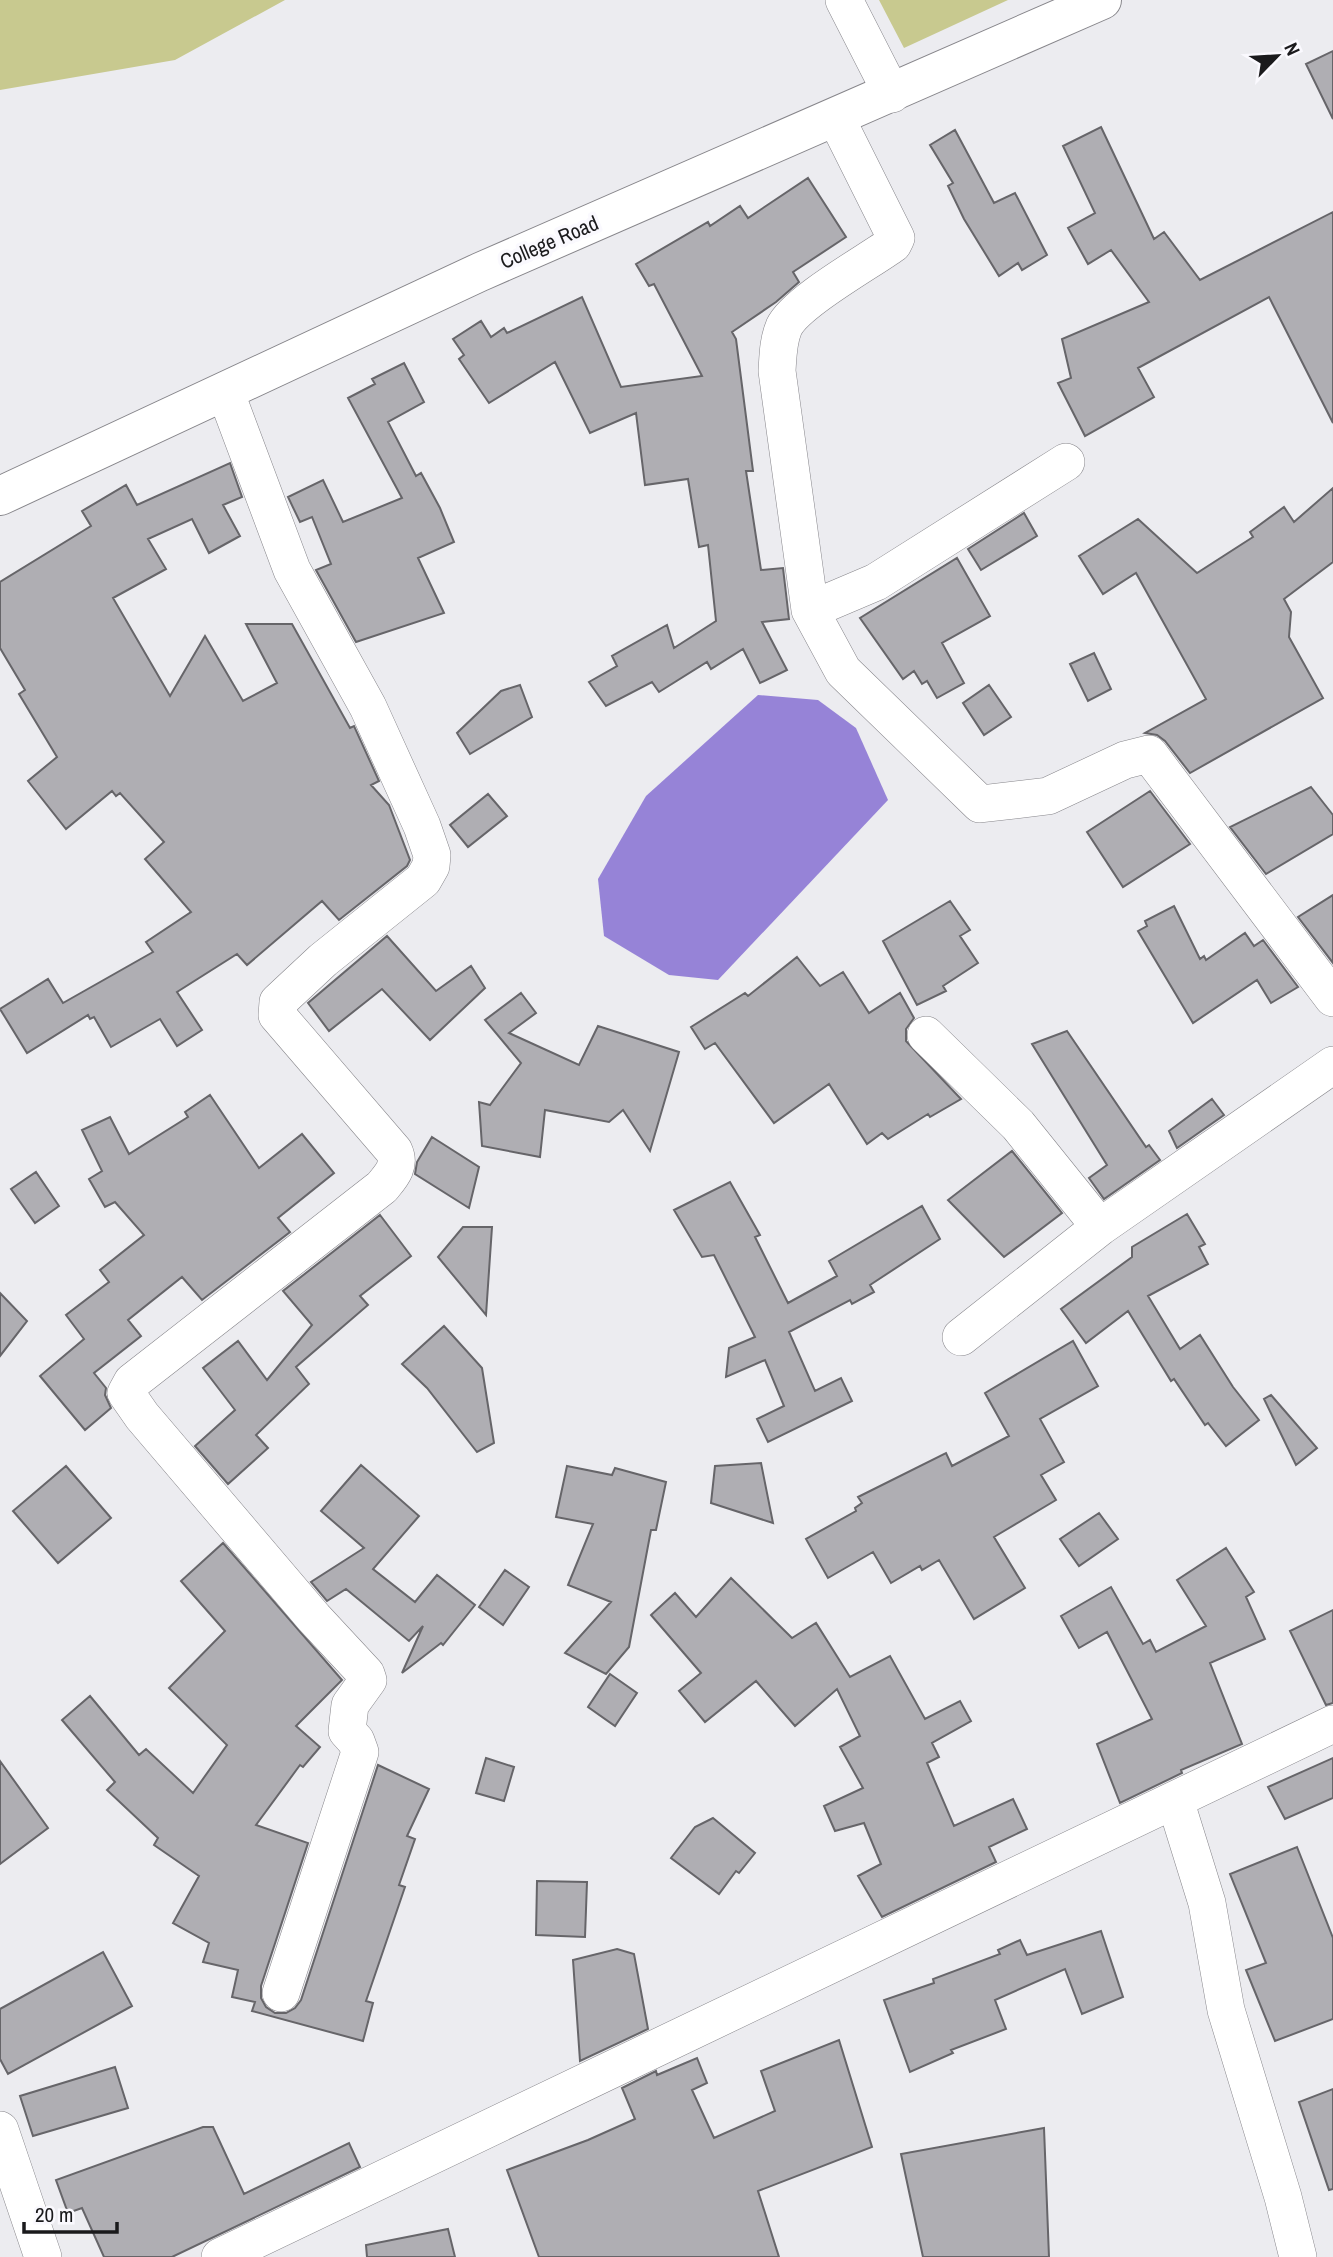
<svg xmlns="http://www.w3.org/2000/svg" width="1333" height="2257" viewBox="0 0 1333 2257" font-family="'Archivo Narrow',sans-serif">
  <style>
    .green { fill: #c8c98f }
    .water { fill: #9683d7 }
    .building { fill: #afaeb3; stroke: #666569; stroke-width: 2 }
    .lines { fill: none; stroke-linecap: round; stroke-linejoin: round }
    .minor-casing { stroke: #87868b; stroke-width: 38 }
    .major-casing { stroke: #87868b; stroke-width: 40 }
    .minor { stroke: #fff; stroke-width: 37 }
    .major { stroke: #fff; stroke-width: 38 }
    .labels { text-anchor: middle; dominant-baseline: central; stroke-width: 7; stroke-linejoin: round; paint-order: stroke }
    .street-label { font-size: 21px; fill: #1a1a1c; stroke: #faf9fe }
  </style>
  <rect width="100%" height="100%" fill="#ececf0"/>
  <path class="green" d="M 0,0 L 285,0 L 175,60 L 0,90 Z
    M 879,0 L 1008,0 L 904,48 Z"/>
  <path class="water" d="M 758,695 L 818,700 L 856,728 L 888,800 L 718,980 L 669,975 L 604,936 L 598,879 L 646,796 Z"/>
  <path class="building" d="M 1333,51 L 1333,119 L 1306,64 Z
    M 1101,127 L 1154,239 L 1164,232 L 1200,280 L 1333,212 L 1333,423 L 1269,297 L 1138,368 L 1154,397 L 1085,436 L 1058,383 L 1071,378 L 1062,339 L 1149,302 L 1111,250 L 1088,264 L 1068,228 L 1095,213 L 1063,146 Z
    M 955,130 L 994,203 L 1015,193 L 1047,255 L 1022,270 L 1018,263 L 999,276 L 964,219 L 948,186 L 953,183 L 930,145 Z
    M 808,178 L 846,237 L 793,272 L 799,282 L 776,302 L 732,332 L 736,339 L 753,471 L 746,471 L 761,570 L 783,568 L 789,619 L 762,622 L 787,670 L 760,683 L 743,649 L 711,669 L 707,662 L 659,692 L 652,682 L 606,706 L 589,682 L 617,666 L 612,656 L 667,625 L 674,648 L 716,621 L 708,545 L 699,547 L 688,479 L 645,485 L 636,413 L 590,433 L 555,362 L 489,403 L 459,359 L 464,355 L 453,339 L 481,321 L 491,337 L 504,328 L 507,333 L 582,297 L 621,387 L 702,376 L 654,284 L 649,286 L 636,264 L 708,222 L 710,226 L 740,206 L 748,218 Z
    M 404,363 L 424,402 L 388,422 L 416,476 L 421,473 L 440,508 L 454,542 L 418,558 L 444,613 L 356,642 L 316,570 L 331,564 L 312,517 L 300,522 L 288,497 L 323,480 L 343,522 L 402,498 L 348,398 L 375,384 L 372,379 Z
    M 230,463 L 242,497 L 223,505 L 240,536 L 209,553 L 192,519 L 148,539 L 166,569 L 113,598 L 170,696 L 205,636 L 243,701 L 277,683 L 246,624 L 292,624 L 350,728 L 354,726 L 379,781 L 371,785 L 389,805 L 410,860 L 407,866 L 339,920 L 322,901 L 247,965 L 237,954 L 177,992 L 202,1030 L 177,1046 L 160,1019 L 111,1047 L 94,1017 L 90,1019 L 88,1015 L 27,1053 L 0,1009 L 48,979 L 63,1003 L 153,952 L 146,942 L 191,912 L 145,859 L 164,842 L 120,793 L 116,796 L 112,791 L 66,829 L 28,781 L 57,757 L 19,694 L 25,690 L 0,648 L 0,582 L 91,526 L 82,511 L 126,485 L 137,505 Z
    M 1333,488 L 1333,562 L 1284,599 L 1291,612 L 1289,637 L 1323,698 L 1190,773 L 1165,741 L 1157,735 L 1145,733 L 1206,699 L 1136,573 L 1103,594 L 1079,556 L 1138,519 L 1197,573 L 1253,537 L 1250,532 L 1284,507 L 1294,522 Z
    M 1024,513 L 1037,536 L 981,570 L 968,549 Z
    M 957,558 L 990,616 L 942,643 L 964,683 L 937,698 L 927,681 L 922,684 L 914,671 L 903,679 L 860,618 Z
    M 1094,653 L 1111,689 L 1088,701 L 1070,664 Z
    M 520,685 L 532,717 L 470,754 L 457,733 L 501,691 Z
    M 989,685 L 1011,717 L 984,735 L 963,703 Z
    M 1311,787 L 1333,815 L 1333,834 L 1266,874 L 1230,827 Z
    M 1150,791 L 1190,844 L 1123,887 L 1087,832 Z
    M 488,794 L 507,816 L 468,847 L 450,825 Z
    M 1333,895 L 1333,963 L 1298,917 Z
    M 950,901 L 970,930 L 960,936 L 978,963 L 943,986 L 946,991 L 917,1005 L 883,941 Z
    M 1174,906 L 1200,959 L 1204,956 L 1206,960 L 1245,933 L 1254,946 L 1263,940 L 1298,987 L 1271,1003 L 1257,980 L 1193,1023 L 1138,931 L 1147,926 L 1145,921 Z
    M 387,936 L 436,991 L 471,966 L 485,988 L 430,1040 L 382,989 L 329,1031 L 308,1003 Z
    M 797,957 L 820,986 L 843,972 L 869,1013 L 900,993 L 914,1018 L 906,1029 L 906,1041 L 961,1099 L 930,1117 L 928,1114 L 888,1139 L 882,1133 L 867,1144 L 829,1084 L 774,1123 L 715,1043 L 705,1049 L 691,1027 L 745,993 L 748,996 Z
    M 521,993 L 536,1013 L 509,1033 L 579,1065 L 598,1026 L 679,1052 L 650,1151 L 623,1110 L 609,1122 L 545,1110 L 540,1157 L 482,1146 L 479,1102 L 490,1105 L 521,1063 L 485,1020 Z
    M 1067,1031 L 1146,1147 L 1149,1145 L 1160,1160 L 1104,1199 L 1089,1178 L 1107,1165 L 1032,1044 Z
    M 210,1095 L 259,1168 L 302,1134 L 334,1173 L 278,1218 L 290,1232 L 202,1300 L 182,1277 L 128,1320 L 141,1336 L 94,1373 L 106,1388 L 105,1395 L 111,1408 L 85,1430 L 40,1376 L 84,1339 L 66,1315 L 109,1282 L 100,1270 L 144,1235 L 115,1202 L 105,1207 L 89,1179 L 102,1171 L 82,1130 L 110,1117 L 129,1154 L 188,1117 L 185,1112 Z
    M 1212,1099 L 1224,1115 L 1177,1148 L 1169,1131 Z
    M 432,1137 L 479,1167 L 469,1208 L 415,1174 L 417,1162 Z
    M 1012,1151 L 1062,1213 L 1004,1257 L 948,1200 Z
    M 36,1172 L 59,1206 L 35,1223 L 11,1189 Z
    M 730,1182 L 760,1235 L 755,1237 L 788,1303 L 837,1276 L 829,1261 L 922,1206 L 940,1239 L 870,1285 L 874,1292 L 852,1304 L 850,1300 L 789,1332 L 815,1391 L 841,1378 L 852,1401 L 768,1442 L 757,1419 L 784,1406 L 765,1360 L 726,1377 L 729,1348 L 755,1337 L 714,1255 L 702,1257 L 674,1210 Z
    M 1187,1214 L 1205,1244 L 1199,1247 L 1208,1264 L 1148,1296 L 1180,1349 L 1200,1335 L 1233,1387 L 1259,1420 L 1226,1446 L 1208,1423 L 1205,1425 L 1174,1379 L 1171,1381 L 1128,1311 L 1086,1343 L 1061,1309 L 1132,1257 L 1132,1247 Z
    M 380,1215 L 411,1256 L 360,1296 L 368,1305 L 296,1367 L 309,1384 L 256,1435 L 268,1448 L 228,1484 L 195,1446 L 235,1410 L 203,1368 L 238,1341 L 267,1380 L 312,1325 L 283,1291 Z
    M 463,1227 L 492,1227 L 486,1315 L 438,1257 Z
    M 0,1293 L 27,1321 L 0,1356 Z
    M 444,1326 L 482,1368 L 494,1443 L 477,1452 L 427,1388 L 402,1364 Z
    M 1073,1341 L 1098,1386 L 1040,1419 L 1064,1462 L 1041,1475 L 1056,1500 L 994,1537 L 1025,1588 L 974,1619 L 939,1560 L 922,1570 L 920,1566 L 891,1583 L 873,1552 L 828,1578 L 806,1539 L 856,1511 L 855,1508 L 862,1503 L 858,1497 L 946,1453 L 952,1466 L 1009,1436 L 985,1393 Z
    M 1271,1395 L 1317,1448 L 1296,1465 L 1264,1399 Z
    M 761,1463 L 773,1523 L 711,1503 L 715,1466 Z
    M 361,1465 L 419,1516 L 373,1569 L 415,1602 L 437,1575 L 475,1605 L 443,1645 L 441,1643 L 402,1673 L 423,1626 L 409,1641 L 346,1589 L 327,1601 L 311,1582 L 364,1548 L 321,1511 Z
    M 66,1466 L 111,1518 L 58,1563 L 13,1511 Z
    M 567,1466 L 612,1475 L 615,1468 L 666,1482 L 656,1530 L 651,1530 L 629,1647 L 606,1674 L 565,1653 L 611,1602 L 568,1585 L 593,1524 L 556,1517 Z
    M 1099,1513 L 1118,1539 L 1079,1566 L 1060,1539 Z
    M 223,1543 L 342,1680 L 296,1726 L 320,1747 L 303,1767 L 300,1765 L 256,1825 L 308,1843 L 261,1986 L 261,1998 L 266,2007 L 275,2013 L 286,2013 L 295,2008 L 301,2000 L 378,1765 L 429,1789 L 407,1836 L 415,1839 L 399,1885 L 405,1887 L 366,2001 L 373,2003 L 363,2041 L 252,2011 L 255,2002 L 232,1997 L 238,1970 L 203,1962 L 209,1943 L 173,1923 L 199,1876 L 154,1845 L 158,1838 L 107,1790 L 115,1782 L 62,1720 L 90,1696 L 139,1755 L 146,1749 L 193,1793 L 227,1745 L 169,1688 L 225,1631 L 181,1581 Z
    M 1226,1548 L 1254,1592 L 1246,1597 L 1265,1639 L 1210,1663 L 1242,1744 L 1181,1770 L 1182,1773 L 1120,1803 L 1097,1744 L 1152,1719 L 1107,1632 L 1079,1648 L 1061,1616 L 1111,1587 L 1143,1644 L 1150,1640 L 1156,1652 L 1206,1626 L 1177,1580 Z
    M 505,1570 L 529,1587 L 503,1625 L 479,1607 Z
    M 731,1578 L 792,1638 L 816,1623 L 850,1677 L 890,1656 L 925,1719 L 960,1701 L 971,1721 L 932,1743 L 939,1757 L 927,1763 L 954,1826 L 1013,1799 L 1027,1829 L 989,1847 L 996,1862 L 882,1917 L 858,1876 L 881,1864 L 864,1823 L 835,1831 L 824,1806 L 863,1788 L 840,1747 L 860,1736 L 837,1689 L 795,1726 L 756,1681 L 705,1722 L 679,1691 L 701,1673 L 651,1615 L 675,1593 L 696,1617 Z
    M 1333,1610 L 1333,1703 L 1326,1705 L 1290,1631 Z
    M 610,1674 L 637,1693 L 615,1726 L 588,1707 Z
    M 486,1758 L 514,1767 L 504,1801 L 476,1793 Z
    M 1333,1758 L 1333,1798 L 1285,1819 L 1268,1787 Z
    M 0,1761 L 48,1828 L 0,1864 Z
    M 713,1818 L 755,1853 L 739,1873 L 736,1871 L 719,1894 L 671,1858 L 695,1827 Z
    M 1297,1847 L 1333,1938 L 1333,2019 L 1275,2041 L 1246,1970 L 1266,1963 L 1230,1874 Z
    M 537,1881 L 587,1882 L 585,1937 L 536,1935 Z
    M 1101,1931 L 1123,1997 L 1082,2014 L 1065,1969 L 995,2000 L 1006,2029 L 951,2050 L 953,2053 L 910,2072 L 884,2000 L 934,1983 L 933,1979 L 1000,1954 L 998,1950 L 1020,1940 L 1027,1955 Z
    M 617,1949 L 634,1954 L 648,2029 L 580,2061 L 573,1960 Z
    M 103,1952 L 132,2006 L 8,2074 L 0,2059 L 0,2009 Z
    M 839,2040 L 872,2147 L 758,2191 L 779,2257 L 539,2257 L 507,2170 L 588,2140 L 635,2119 L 622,2088 L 656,2071 L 657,2075 L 697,2058 L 707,2083 L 692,2090 L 714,2138 L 775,2111 L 761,2071 Z
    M 115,2067 L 128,2108 L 33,2136 L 20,2096 Z
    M 1333,2089 L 1333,2189 L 1329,2190 L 1299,2102 Z
    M 203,2127 L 213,2127 L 244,2194 L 349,2143 L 360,2167 L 172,2257 L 104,2257 L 82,2208 L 68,2213 L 56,2180 Z
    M 1044,2128 L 1049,2257 L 923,2257 L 901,2154 Z
    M 448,2229 L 455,2257 L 367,2257 L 366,2245 Z"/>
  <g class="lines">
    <defs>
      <path id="minor" d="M 844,0 L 892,94
        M 225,391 L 292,570 L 368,707 L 422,826 L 432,855 L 431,866 L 423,880 L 323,960 L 278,1002 L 277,1015 L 394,1151 C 401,1166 391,1176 382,1187 L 132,1382 L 126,1393 L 142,1416 L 314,1618 L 366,1674 L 368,1680 L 350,1705 L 347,1731 L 356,1741 L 360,1752 L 281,1993
        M 1066,462 L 876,582 L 810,610 L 843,671 L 980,804 L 1048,796 L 1125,760 L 1149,754 L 1333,998
        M 810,610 L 777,371 C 778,356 778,341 784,327 C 796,302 868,262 893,244 L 896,238 L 836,118
        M 926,1035 L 1018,1125 L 1100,1227
        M 961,1337 L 1100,1227 L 1333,1065
        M 1175,1800 L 1207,1903 L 1226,2010 L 1283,2197 L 1298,2257
        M 0,2130 L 43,2257
        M 220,2257 L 1333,1724"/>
      <path id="major" d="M 0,496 L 480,272 L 1102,0"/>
    </defs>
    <use href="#minor" class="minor-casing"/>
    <use href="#major" class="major-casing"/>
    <use href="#minor" class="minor"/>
    <use href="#major" class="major"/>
  </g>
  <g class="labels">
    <g class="street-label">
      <text transform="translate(549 242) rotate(-23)">College Road</text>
    </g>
  </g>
  <g transform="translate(1277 56) rotate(65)" stroke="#faf9fe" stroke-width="5" paint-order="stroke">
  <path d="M0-5L12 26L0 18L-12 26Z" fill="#1a1a1c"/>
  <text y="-10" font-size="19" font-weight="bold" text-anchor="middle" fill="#1a1a1c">N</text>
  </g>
  <path d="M24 2222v10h93v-10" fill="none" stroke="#1a1a1c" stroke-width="3.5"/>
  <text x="35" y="2222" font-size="21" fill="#1a1a1c" stroke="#faf9fe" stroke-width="5" paint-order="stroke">20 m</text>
</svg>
